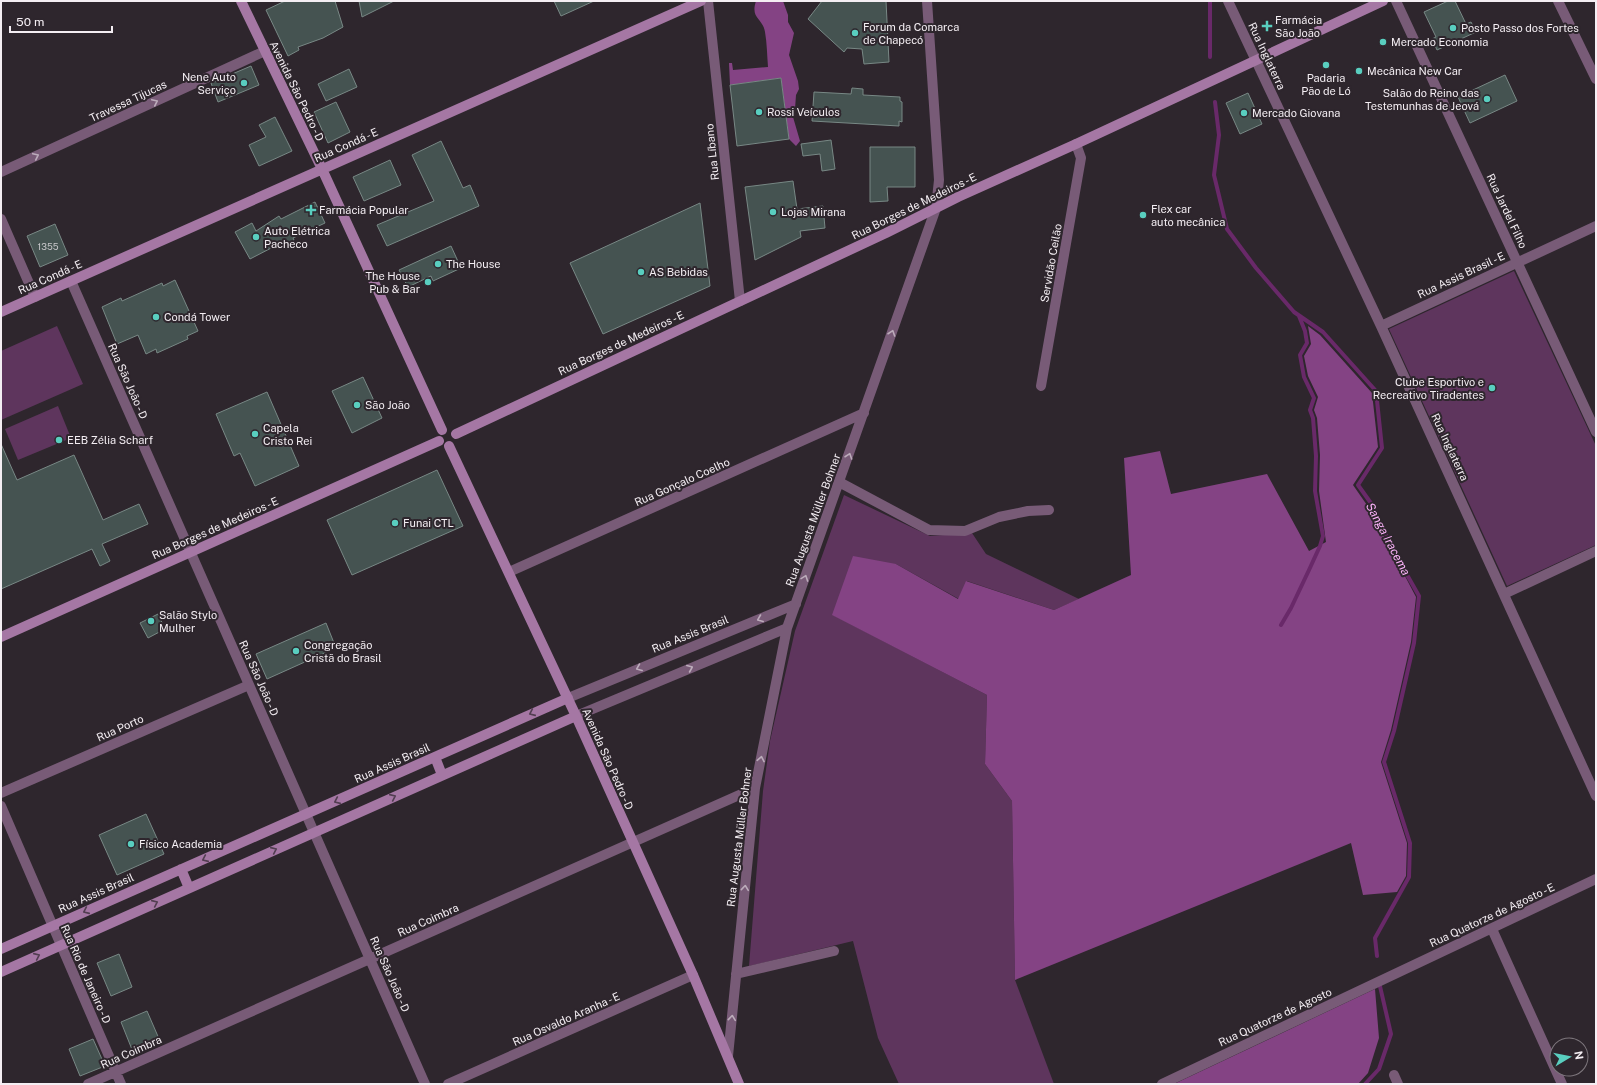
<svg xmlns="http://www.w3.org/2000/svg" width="1597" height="1085" viewBox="0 0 1597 1085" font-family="'Public Sans',sans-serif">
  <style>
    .green { fill: #5e355d }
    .forest { fill: #844384 }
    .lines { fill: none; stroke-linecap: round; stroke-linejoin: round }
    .stream { stroke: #692969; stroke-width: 4 }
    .building { fill: #455351; stroke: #788885 }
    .street { stroke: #785b77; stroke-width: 10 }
    .secondary { stroke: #a577a4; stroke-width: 10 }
    .oneway { stroke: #bcacbb }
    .oneway2 { stroke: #523e51 }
    .poi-dot { fill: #59cebf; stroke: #2e262d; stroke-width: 1.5 }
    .labels { text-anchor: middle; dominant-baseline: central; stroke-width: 4; stroke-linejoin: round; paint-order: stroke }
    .number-label { font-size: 9px; fill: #c8c7ca }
    .poi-label { font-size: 11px; fill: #f4eef3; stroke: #2e262d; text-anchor: start }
    .street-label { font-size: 11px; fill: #f4eef3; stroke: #2e262d }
    .water-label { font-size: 12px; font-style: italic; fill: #fcb3fa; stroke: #2e262d }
  </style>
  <rect width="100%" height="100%" fill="#2e262d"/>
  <path class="green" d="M 1514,271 L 1596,446 L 1596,545 L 1507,586 L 1389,329 Z
    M 57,326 L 83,384 L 1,420 L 1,351 Z
    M 58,406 L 71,438 L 18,460 L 5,429 Z
    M 844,495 L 930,536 L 972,533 L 986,554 L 1079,599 L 1054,610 L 967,581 L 959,599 L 896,564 L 833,615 L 987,695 L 985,764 L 1012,801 L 1015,980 L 1054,1084 L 899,1084 L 878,1038 L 853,941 L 749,966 L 763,791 L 770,741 L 795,631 Z"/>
  <path class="forest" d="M 756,1 L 783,1 L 788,15 L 788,22 L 794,33 L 789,55 L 798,81 L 799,89 L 796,95 L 795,109 L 793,117 L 800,141 L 796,146 L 789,139 L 781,78 L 730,85 L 729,63 L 732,63 L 733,70 L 768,67 C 767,55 767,43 765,32 C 763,18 750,19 756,1 Z
    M 1308,326 L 1320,335 L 1372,393 L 1378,447 L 1353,485 L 1369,508 L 1416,597 L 1411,642 L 1391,730 L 1381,762 L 1407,843 L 1406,876 L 1397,892 L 1363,895 L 1351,843 L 1015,980 L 1012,801 L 985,764 L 987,695 L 832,615 L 853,556 L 896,564 L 958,599 L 966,581 L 1054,610 L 1131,575 L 1124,458 L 1160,451 L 1171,494 L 1267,474 L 1309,551 L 1326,542 L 1319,491 L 1320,455 L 1317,418 L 1314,410 L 1318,397 L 1308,376 L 1304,356 L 1311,344 Z
    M 1375,989 L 1379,1038 L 1368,1073 L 1358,1084 L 1174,1084 Z"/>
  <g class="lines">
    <path class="stream" d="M 1210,57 L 1210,1
      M 1215,102 L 1219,135 L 1214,175 L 1227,229 L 1256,268 L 1294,312 L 1323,332 L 1376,391 L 1382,448 L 1358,485 L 1373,506 L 1393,550 L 1419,596 L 1414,643 L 1394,731 L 1384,762 L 1410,843 L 1409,877 L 1375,938 L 1377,956
      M 1281,625 L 1291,608 L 1309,570 L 1320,546 L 1323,536 L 1315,491 L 1316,456 L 1313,418 L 1310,410 L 1314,398 L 1304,377 L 1300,355 L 1307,343 L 1305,331 L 1299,316
      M 1365,1084 L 1379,1069 L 1391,1034 L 1379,982"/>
  </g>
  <path class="building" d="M 285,1 L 335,1 L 343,27 L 323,38 L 298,47 L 299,50 L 288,56 L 266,10 Z
    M 359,1 L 394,1 L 362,17 Z
    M 554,1 L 594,1 L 561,16 Z
    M 822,1 L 886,1 L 889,62 L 864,64 L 862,49 L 847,48 L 844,52 L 808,19 Z
    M 1448,1 L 1455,1 L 1466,24 L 1471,22 L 1476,32 L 1437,50 L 1432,39 L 1436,37 L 1424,12 Z
    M 251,66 L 259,85 L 218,102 L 211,83 Z
    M 349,69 L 357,87 L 326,101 L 318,84 Z
    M 1505,75 L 1517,101 L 1470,123 L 1458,97 Z
    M 781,78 L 789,139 L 737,146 L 730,85 Z
    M 852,88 L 863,89 L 863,95 L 900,97 L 900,101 L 902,102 L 902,122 L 899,121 L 899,126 L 812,121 L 814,92 L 851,94 Z
    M 1248,93 L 1262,124 L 1240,134 L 1226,103 Z
    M 336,102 L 350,132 L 328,143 L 314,112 Z
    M 275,117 L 292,151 L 259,166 L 249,145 L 266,137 L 259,125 Z
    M 831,140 L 835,169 L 822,171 L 820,154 L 803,156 L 801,144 Z
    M 441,141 L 463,188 L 470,185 L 479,206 L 387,246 L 377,225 L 434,201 L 412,155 Z
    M 870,147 L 915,147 L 915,187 L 887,187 L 888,201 L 870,202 Z
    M 390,160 L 401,185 L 364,201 L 353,177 Z
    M 793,181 L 797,209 L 823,206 L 825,228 L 800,231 L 801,237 L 755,260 L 745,187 Z
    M 315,202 L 325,223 L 293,238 L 294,240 L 279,249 L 277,245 L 250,259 L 235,232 L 252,223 L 256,231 L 279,216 L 281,219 Z
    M 700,203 L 710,286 L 603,334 L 570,263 Z
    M 55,224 L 68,255 L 40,267 L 27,236 Z
    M 451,246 L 461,268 L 433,281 L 431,276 L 408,287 L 399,270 Z
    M 175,280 L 198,331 L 187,336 L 188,339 L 157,353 L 156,349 L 146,354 L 138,335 L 117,344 L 102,307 L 121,298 L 122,301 L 162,283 L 163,286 Z
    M 363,377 L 382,418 L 352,433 L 332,391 Z
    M 267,392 L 299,466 L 255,486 L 240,453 L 234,456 L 216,414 Z
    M 1,444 L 17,480 L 74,455 L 103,520 L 139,504 L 148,524 L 102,544 L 110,561 L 100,566 L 92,549 L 1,589 Z
    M 437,470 L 463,526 L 352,575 L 327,520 Z
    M 158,614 L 165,629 L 148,638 L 140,623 Z
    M 326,623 L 336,648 L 267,679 L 256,654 Z
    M 146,814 L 164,854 L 117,875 L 99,835 Z
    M 119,954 L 132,987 L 111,996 L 97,963 Z
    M 147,1011 L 160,1041 L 133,1052 L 121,1022 Z
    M 93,1039 L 105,1066 L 80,1076 L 69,1049 Z"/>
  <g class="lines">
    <path class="street" d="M 708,1 L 740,301
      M 1228,1 L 1381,326 L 1596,796
      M 1396,1 L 1596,432
      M 1558,1 L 1596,79
      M 1,172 L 265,51
      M 1,219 L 35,297
      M 71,281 L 425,1084
      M 1381,326 L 1596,226
      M 1041,386 L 1081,158 L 1076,144
      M 839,482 L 929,530 L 965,531 L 999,517 L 1028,511 L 1049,510
      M 509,572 L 864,413
      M 1504,594 L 1596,551
      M 568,698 L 796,604
      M 576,716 L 787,628
      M 1,793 L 249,685
      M 1,806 L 121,1084
      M 1492,929 L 1562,1084
      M 736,974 L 834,951
      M 728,1056 L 755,788 L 787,628 L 936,208 L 939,180 L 927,1
      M 1394,1075 L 1398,1084
      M 88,1084 L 755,788
      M 448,1084 L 693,975
      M 1162,1084 L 1596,879"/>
    <path class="secondary" d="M 241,1 L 322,169 L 442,430
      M 1,312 L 701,1
      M 456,434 L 886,233 L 958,197 L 1076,144 L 1383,1
      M 449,446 L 576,716 L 693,975 L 739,1084
      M 1,637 L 439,441
      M 435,757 L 442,775
      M 181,869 L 189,888
      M 1,949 L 568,698
      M 1,972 L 576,716"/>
  </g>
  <defs><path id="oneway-chevron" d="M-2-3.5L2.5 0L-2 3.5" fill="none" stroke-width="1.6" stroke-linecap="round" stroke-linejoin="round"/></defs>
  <g class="oneway">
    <use href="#oneway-chevron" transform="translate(155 102) rotate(-25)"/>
    <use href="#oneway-chevron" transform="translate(36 156) rotate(-25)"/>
    <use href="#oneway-chevron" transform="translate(892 333) rotate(-71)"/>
    <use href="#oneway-chevron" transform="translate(849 456) rotate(-71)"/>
    <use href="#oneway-chevron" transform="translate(805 578) rotate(-70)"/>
    <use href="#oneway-chevron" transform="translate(760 619) rotate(158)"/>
    <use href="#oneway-chevron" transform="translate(639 668) rotate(158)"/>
    <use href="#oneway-chevron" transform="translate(690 668) rotate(-23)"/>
    <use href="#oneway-chevron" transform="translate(761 759) rotate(-79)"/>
    <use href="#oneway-chevron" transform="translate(745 888) rotate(-84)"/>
    <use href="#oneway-chevron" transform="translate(732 1018) rotate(-84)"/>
  </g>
  <g class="oneway2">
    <use href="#oneway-chevron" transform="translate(532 713) rotate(156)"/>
    <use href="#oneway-chevron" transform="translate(393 797) rotate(-24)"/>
    <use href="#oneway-chevron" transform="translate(337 801) rotate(156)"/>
    <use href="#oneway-chevron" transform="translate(274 850) rotate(-24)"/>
    <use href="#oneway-chevron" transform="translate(205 859) rotate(156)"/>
    <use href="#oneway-chevron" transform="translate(155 903) rotate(-24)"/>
    <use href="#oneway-chevron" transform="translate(86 911) rotate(156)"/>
    <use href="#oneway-chevron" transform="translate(37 956) rotate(-24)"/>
  </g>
  <g class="poi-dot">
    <path d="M1265 20h4v4h4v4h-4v4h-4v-4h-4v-4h4z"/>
    <circle cx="1453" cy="28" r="4"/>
    <circle cx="855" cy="33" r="4"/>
    <circle cx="1383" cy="42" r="4"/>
    <circle cx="1326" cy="65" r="4"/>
    <circle cx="1359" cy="71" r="4"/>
    <circle cx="244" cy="83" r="4"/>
    <circle cx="1487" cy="99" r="4"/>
    <circle cx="759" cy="112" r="4"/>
    <circle cx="1244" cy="113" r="4"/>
    <path d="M309 204h4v4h4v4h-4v4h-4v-4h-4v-4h4z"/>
    <circle cx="773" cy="212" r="4"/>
    <circle cx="1143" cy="215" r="4"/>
    <circle cx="256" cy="237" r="4"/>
    <circle cx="438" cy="264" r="4"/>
    <circle cx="641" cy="272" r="4"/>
    <circle cx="428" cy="282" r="4"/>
    <circle cx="156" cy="317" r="4"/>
    <circle cx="1492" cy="388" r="4"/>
    <circle cx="357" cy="405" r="4"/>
    <circle cx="255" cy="434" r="4"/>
    <circle cx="59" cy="440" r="4"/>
    <circle cx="395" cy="523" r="4"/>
    <circle cx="151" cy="621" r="4"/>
    <circle cx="296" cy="651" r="4"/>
    <circle cx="131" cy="844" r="4"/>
  </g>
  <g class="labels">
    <g class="number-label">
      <text x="48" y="246">1355</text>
    </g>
    <g class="poi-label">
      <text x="1275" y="20">Farmácia<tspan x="1275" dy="13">São João</tspan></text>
      <text x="863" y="27">Forum da Comarca<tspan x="863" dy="13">de Chapecó</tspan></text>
      <text x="1461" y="28">Posto Passo dos Fortes</text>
      <text x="1391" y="42">Mercado Economia</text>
      <text x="1367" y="71">Mecânica New Car</text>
      <text x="236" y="77" text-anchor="end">Nene Auto<tspan x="236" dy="13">Serviço</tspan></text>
      <text x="1326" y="78" text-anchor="middle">Padaria<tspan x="1326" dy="13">Pão de Ló</tspan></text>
      <text x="1479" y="93" text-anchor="end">Salão do Reino das<tspan x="1479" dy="13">Testemunhas de Jeová</tspan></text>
      <text x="767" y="112">Rossi Veículos</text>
      <text x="1252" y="113">Mercado Giovana</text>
      <text x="1151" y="209">Flex car<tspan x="1151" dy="13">auto mecânica</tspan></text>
      <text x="319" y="210">Farmácia Popular</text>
      <text x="781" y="212">Lojas Mirana</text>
      <text x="264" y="231">Auto Elétrica<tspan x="264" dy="13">Pacheco</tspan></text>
      <text x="446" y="264">The House</text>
      <text x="649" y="272">AS Bebidas</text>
      <text x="420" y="276" text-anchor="end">The House<tspan x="420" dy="13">Pub &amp; Bar</tspan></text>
      <text x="164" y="317">Condá Tower</text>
      <text x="1484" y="382" text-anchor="end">Clube Esportivo e<tspan x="1484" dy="13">Recreativo Tiradentes</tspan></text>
      <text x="365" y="405">São João</text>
      <text x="263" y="428">Capela<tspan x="263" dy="13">Cristo Rei</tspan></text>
      <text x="67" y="440">EEB Zélia Scharf</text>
      <text x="403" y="523">Funai CTL</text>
      <text x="159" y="615">Salão Stylo<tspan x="159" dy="13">Mulher</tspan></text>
      <text x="304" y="645">Congregação<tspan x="304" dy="13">Cristã do Brasil</tspan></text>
      <text x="139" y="844">Físico Academia</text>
    </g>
    <g class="street-label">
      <text transform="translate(1267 56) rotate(65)">Rua Inglaterra</text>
      <text transform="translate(297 91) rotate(64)">Avenida São Pedro - D</text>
      <text transform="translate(128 101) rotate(-25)">Travessa Tijucas</text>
      <text transform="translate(346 145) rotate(-24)">Rua Condá - E</text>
      <text transform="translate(712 152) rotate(-96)">Rua Líbano</text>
      <text transform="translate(914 206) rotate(-26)">Rua Borges de Medeiros - E</text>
      <text transform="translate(1507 211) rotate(65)">Rua Jardel Filho</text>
      <text transform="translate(1051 263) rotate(-80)">Servidão Ceilão</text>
      <text transform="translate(1461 275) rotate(-25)">Rua Assis Brasil - E</text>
      <text transform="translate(50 277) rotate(-24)">Rua Condá - E</text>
      <text transform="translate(621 343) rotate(-25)">Rua Borges de Medeiros - E</text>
      <text transform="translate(128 381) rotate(66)">Rua São João - D</text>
      <text transform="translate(1450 447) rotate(65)">Rua Inglaterra</text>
      <text transform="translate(682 482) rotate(-24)">Rua Gonçalo Coelho</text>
      <text transform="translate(813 520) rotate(-70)">Rua Augusta Müller Bohner</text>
      <text transform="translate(215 528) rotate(-24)">Rua Borges de Medeiros - E</text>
      <text transform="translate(690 634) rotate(-22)">Rua Assis Brasil</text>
      <text transform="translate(259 678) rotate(66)">Rua São João - D</text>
      <text transform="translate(120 728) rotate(-24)">Rua Porto</text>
      <text transform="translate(608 759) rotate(66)">Avenida São Pedro - D</text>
      <text transform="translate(392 763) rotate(-24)">Rua Assis Brasil</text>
      <text transform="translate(739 837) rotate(-83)">Rua Augusta Müller Bohner</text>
      <text transform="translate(96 893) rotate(-24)">Rua Assis Brasil</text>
      <text transform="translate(1492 915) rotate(-25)">Rua Quatorze de Agosto - E</text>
      <text transform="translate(428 920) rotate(-24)">Rua Coimbra</text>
      <text transform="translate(86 974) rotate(66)">Rua Rio de Janeiro - D</text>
      <text transform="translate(390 974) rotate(66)">Rua São João - D</text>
      <text transform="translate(1275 1017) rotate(-25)">Rua Quatorze de Agosto</text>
      <text transform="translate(566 1019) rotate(-24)">Rua Osvaldo Aranha - E</text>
      <text transform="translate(131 1052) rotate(-24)">Rua Coimbra</text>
    </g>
    <g class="water-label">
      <text transform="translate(1388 539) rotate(62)">Sanga Iracema</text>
    </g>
  </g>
  <rect width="1597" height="1085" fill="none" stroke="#f4eef3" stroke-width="4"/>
  <g transform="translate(1569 1057) rotate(80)"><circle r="19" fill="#2e262d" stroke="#7d767c"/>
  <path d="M0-3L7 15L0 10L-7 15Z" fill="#59cebf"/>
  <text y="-6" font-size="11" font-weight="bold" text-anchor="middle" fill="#f4eef3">N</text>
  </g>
  <path d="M10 26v6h102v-6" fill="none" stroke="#f4eef3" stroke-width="2"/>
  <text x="16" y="26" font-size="12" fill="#f4eef3" stroke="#2e262d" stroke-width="3" paint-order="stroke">50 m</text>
</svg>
